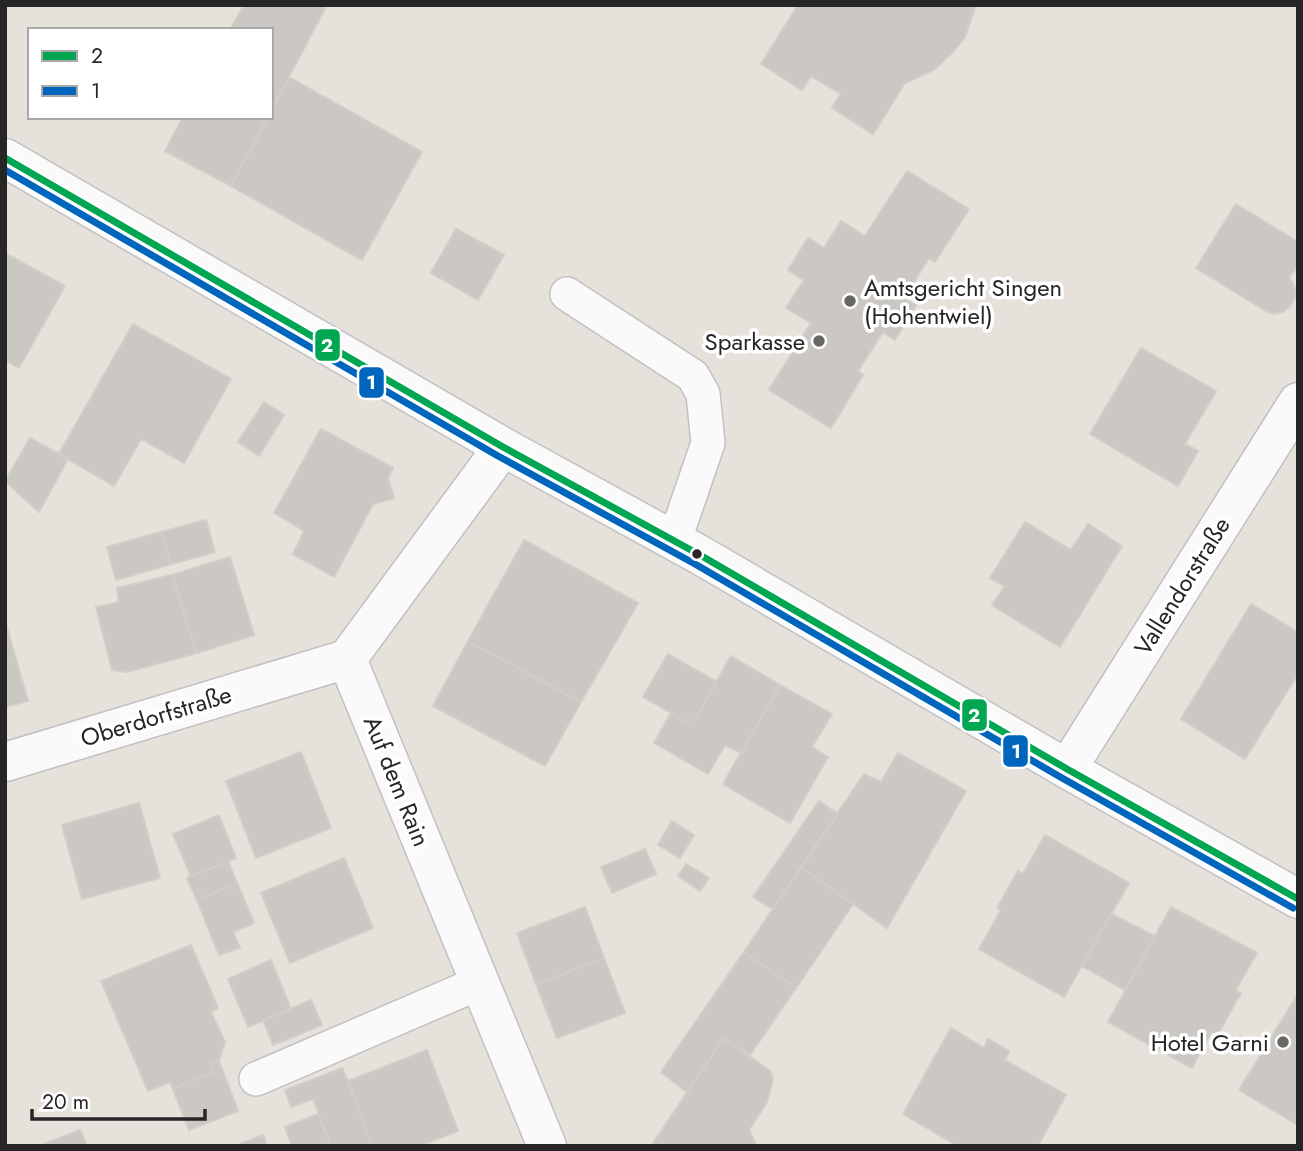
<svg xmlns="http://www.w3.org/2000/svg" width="1303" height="1151" viewBox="0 0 1303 1151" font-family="Jost,sans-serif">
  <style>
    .building { fill: #cbc7c2; stroke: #d1cdc7; stroke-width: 2 }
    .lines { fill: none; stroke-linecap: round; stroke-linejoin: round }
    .service-casing { stroke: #c2c1c2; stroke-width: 36 }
    .minor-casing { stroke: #c2c1c2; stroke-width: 41 }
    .service { stroke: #fbfafa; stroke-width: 33 }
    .minor { stroke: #fbfafa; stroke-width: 38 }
    .bus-1-casing { stroke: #fff; stroke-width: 12 }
    .bus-2-casing { stroke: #fff; stroke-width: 12 }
    .bus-1 { stroke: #00a651; stroke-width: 7 }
    .bus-2 { stroke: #0065bd; stroke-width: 7 }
    .poi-dot { fill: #696765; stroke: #fff; stroke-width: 2.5 }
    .bus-dot { fill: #262626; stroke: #fff; stroke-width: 2.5 }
    .labels { text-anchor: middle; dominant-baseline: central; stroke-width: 7; stroke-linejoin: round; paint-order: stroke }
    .poi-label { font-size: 24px; fill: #262626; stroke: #fff; text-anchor: end }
    .street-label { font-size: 24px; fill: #262626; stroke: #fff }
    .line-badge { stroke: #fff; stroke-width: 2.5 }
    .badge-label { font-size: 19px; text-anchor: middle; font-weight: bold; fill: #fff }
  </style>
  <rect width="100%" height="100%" fill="#e6e1db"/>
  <path class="building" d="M 244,5 L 327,5 L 271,111 L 271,30 L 230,30 Z
    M 798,5 L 976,5 L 965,37 L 954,51 L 934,70 L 905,83 L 873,134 L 832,108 L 841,94 L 811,76 L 802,90 L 761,64 Z
    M 289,77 L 422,152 L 362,260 L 231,186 L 268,117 L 271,117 L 271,111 Z
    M 183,117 L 268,117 L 231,186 L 165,151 Z
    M 907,171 L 969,209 L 935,262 L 929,258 L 904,298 L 916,305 L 895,340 L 883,332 L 858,371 L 863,375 L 831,428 L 769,390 L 811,323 L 786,308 L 804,280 L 788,270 L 808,238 L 824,248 L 841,221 L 865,236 Z
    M 1236,204 L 1298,242 L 1298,265 L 1289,278 L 1294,285 L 1296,296 L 1290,306 L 1283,312 L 1274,314 L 1266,311 L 1196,268 Z
    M 456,229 L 504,255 L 478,300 L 431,273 Z
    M 5,253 L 65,286 L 19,368 L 5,360 Z
    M 133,324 L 231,379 L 184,463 L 141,439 L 114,486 L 59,454 Z
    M 1141,348 L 1216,391 L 1185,444 L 1198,451 L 1178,486 L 1090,434 Z
    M 264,402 L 284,415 L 259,456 L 238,442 Z
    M 321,429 L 393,468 L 388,478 L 394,498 L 373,504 L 334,577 L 293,554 L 304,531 L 274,513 Z
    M 30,438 L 68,459 L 39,512 L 5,481 Z
    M 206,520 L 215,552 L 171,564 L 161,532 Z
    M 1025,522 L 1071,550 L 1088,524 L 1122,546 L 1060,647 L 992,605 L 1005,586 L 990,578 Z
    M 161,532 L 171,564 L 116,580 L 107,547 Z
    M 524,540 L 638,603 L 581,702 L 468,641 Z
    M 230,557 L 254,635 L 197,653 L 172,575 Z
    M 172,575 L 197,653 L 127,672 L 112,670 L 96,607 L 119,602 L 117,588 Z
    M 1251,604 L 1298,632 L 1298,674 L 1245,759 L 1181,719 Z
    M 5,621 L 28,701 L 5,707 Z
    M 468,641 L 581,702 L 545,766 L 433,706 Z
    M 668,654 L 717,682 L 692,725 L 643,697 Z
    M 731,656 L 780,685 L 741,753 L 725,745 L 708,774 L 654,743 L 671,713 L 692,725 Z
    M 780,685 L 832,714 L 812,747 L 828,757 L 790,823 L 723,784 Z
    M 301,752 L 331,828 L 256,858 L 226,781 Z
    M 898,753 L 966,791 L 887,928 L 801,867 L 864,774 L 881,782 Z
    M 819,801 L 838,814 L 773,909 L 753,897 Z
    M 139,803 L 160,878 L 82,899 L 62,825 Z
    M 219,815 L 236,858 L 191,877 L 173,834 Z
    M 672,821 L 694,835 L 680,858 L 658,845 Z
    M 1045,835 L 1129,883 L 1064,997 L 979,949 L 1001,910 L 997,908 L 1018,871 L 1023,874 Z
    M 645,849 L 656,874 L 612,893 L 601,867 Z
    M 344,858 L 373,928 L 290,963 L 261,893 Z
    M 228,861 L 237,883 L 197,900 L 187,878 Z
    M 686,864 L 709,878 L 700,891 L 678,876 Z
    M 801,867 L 853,904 L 796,988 L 744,952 Z
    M 237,883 L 254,923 L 233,932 L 240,948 L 219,955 L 197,900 Z
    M 585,907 L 604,958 L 536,984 L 517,933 Z
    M 1171,907 L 1257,953 L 1235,991 L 1241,993 L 1218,1034 L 1212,1031 L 1192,1068 L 1108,1022 Z
    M 1111,914 L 1155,936 L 1125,990 L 1082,966 Z
    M 191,945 L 218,1008 L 211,1012 L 225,1042 L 219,1061 L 210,1064 L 213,1073 L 173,1089 L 170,1082 L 148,1091 L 101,981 Z
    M 744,952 L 796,988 L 750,1055 L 724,1038 L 687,1092 L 661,1072 Z
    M 604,958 L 625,1013 L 557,1038 L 536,984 Z
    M 271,960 L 291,1009 L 248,1027 L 228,979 Z
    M 1298,994 L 1298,1125 L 1239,1090 Z
    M 311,1000 L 322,1025 L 273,1045 L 263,1020 Z
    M 951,1028 L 984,1048 L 988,1039 L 1009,1051 L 1005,1060 L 1066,1095 L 1038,1146 L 958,1146 L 903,1114 Z
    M 724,1038 L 770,1071 L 773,1079 L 767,1102 L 749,1130 L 757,1146 L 651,1146 Z
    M 427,1050 L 458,1131 L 420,1146 L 372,1146 L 348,1081 Z
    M 219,1061 L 238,1111 L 189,1130 L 173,1089 L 213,1073 L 210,1064 Z
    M 342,1068 L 348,1081 L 372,1146 L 331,1146 L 313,1099 L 291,1107 L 285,1090 Z
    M 318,1114 L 331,1146 L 292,1146 L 285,1127 Z
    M 80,1130 L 87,1146 L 39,1146 Z
    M 263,1135 L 267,1146 L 235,1146 Z"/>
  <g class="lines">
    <defs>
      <path id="service" d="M 567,294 L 693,376 L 703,394 L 708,443 L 674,542
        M 256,1079 L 479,983"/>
      <path id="minor" d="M 5,158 L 503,447 L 700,555 L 1067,769 L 1298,899
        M 503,447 L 347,659 L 547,1146
        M 5,762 L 347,659
        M 1067,769 L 1298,402"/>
    </defs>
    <use href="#service" class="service-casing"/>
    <use href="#minor" class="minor-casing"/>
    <use href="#service" class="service"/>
    <use href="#minor" class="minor"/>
    <defs>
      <path id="bus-1" d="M 5,158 L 503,447 L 700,555 L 1067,769 L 1298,899"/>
      <path id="bus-2" d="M 5,170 L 498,456 L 695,564 L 1062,778 L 1293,908"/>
    </defs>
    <use href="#bus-1" class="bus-1-casing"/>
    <use href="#bus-2" class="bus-2-casing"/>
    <use href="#bus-1" class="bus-1"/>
    <use href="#bus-2" class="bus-2"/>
  </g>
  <g class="poi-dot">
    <circle cx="850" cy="301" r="7"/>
    <circle cx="819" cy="341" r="7"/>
    <circle cx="1283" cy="1042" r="7"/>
  </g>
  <circle class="bus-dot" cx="697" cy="554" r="6"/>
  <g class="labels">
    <g class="poi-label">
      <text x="864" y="287" text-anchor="start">Amtsgericht Singen<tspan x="864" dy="28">(Hohentwiel)</tspan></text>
      <text x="805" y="341">Sparkasse</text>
      <text x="1269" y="1042">Hotel Garni</text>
    </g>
    <g class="street-label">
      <text transform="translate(1182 586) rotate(-58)">Vallendorstraße</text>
      <text transform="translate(156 716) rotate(-17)">Oberdorfstraße</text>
      <text transform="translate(397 781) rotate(68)">Auf dem Rain</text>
    </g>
  </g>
  <g class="line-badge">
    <rect x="314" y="328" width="27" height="34" rx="7" fill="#00a651"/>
    <rect x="358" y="366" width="27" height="33" rx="7" fill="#0065bd"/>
    <rect x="961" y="698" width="27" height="34" rx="7" fill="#00a651"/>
    <rect x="1002" y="734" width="27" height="34" rx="7" fill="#0065bd"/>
  </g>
  <g class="badge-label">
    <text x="327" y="352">2</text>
    <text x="371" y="389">1</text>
    <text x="974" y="722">2</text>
    <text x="1016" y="758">1</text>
  </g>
  <rect width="1303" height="1151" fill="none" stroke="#262626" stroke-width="14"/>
  <rect x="28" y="28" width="245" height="91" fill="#ffffff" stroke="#a8a8a8" stroke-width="2"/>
  <rect x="42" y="51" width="35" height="10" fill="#00a651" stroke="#a8a8a8" stroke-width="2"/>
  <text x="91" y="63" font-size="21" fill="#262626">2</text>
  <rect x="42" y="86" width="35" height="10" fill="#0065bd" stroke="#a8a8a8" stroke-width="2"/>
  <text x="91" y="98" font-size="21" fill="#262626">1</text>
  <path d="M32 1109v10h173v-10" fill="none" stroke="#262626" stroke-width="3.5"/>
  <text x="42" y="1109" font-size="21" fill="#262626" stroke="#ffffff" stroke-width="5" paint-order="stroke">20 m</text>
</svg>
